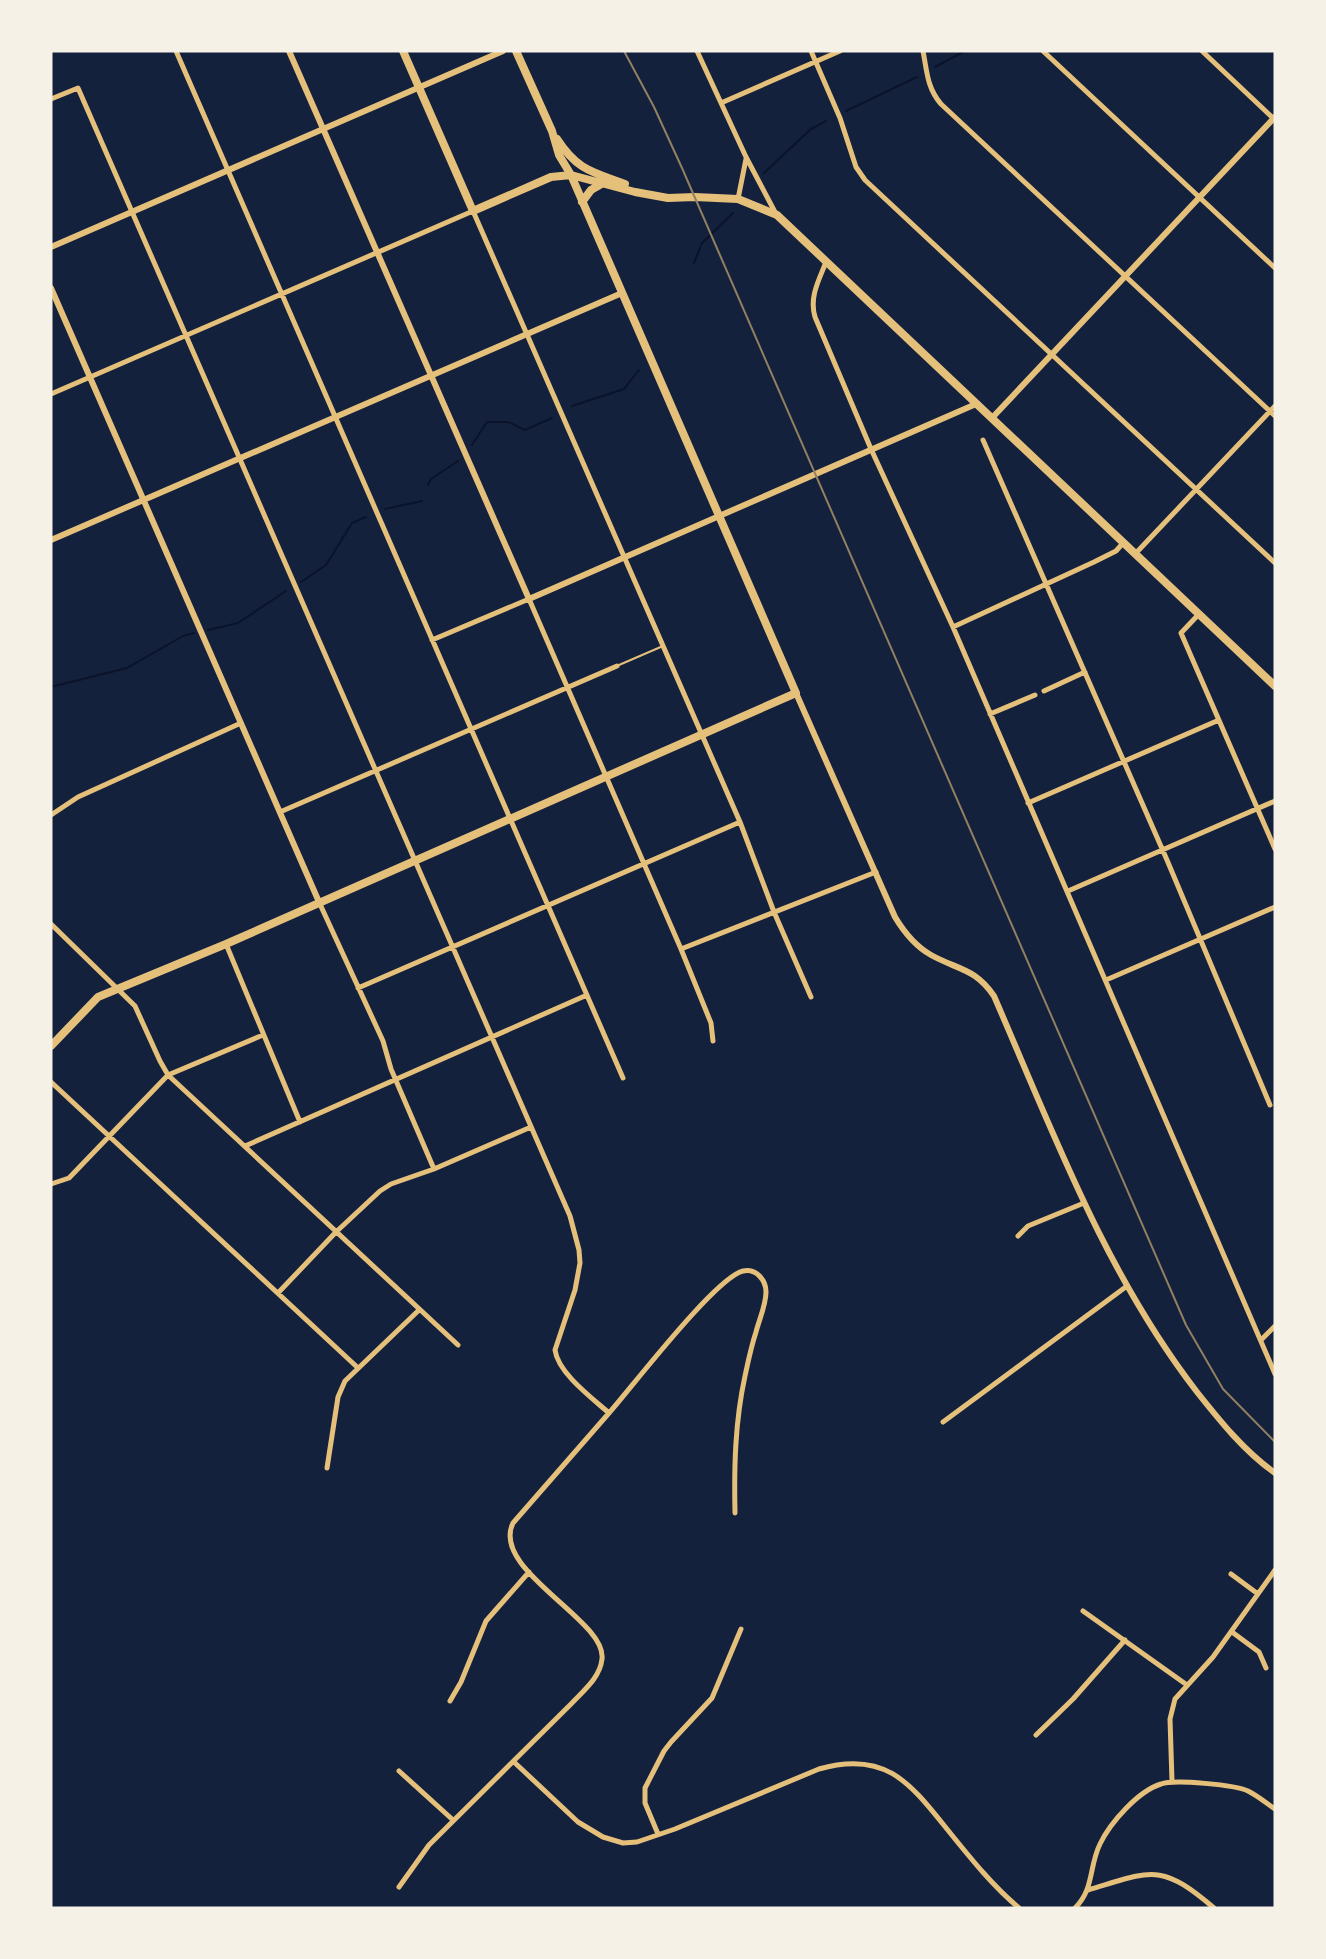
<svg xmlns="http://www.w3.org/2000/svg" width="1326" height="1959" viewBox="0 0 1326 1959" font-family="Figtree,sans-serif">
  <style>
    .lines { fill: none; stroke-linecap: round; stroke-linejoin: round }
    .stream { stroke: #0b132b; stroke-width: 2 }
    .service { stroke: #e5c07b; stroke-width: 2 }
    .minor { stroke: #e5c07b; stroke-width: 5 }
    .tertiary { stroke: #e5c07b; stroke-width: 6 }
    .secondary { stroke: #e5c07b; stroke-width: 8 }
    .rail { stroke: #918062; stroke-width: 2 }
  </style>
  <rect width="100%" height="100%" fill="#14213d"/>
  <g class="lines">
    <path class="stream" d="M 935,67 L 965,51
      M 846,111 L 917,77
      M 764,173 L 811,129 L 826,121
      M 694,263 L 702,243 L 733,213
      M 572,406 L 624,389 L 639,370
      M 472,445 L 487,422 L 508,422 L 525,430 L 552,418
      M 428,485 L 431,479 L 458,461
      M 385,509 L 422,501
      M 301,582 L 326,565 L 352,523 L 366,517
      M 208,630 L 238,623 L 286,591
      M 51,687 L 127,668 L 183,636 L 194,633"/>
    <path class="service" d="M 619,665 L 663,646"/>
    <path class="minor" d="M 176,51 L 623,1078
      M 697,51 L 746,157 L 776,214
      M 811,51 L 840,118 L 856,167 L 865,180 L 1275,563
      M 923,51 C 927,71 927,88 941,104 L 1275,416
      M 1043,51 L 1275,268
      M 1202,51 L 1275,120
      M 51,99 L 78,88 L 570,1216 L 579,1250 L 580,1263 L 575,1290 L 555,1350 C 558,1373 592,1398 609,1413 L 513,1523 C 490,1570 607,1620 602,1659 C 600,1678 583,1691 571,1704 L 429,1845 L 399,1887
      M 721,103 L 840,51
      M 738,199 L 746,159
      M 826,262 C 819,280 809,297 815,317 L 871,449 L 953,627 L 1275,1374
      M 51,394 L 473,211 L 740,822 L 774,912 L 811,997
      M 983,440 L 1167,860 L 1270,1105
      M 1136,553 L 1275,406
      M 1199,614 L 1181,633 L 1275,849
      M 953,627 L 1094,562 L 1116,551 L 1124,542
      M 432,640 L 529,599 L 681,949 L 711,1023 L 713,1041
      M 1044,691 L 1085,672
      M 990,714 L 1035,695
      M 1028,803 L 1219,720
      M 280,812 L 617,666
      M 51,815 L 78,797 L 241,723
      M 1068,891 L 1275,801
      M 319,902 L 383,1041 L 391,1069 L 434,1169
      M 51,924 L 135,1006 L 160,1061 L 168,1075 L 458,1345
      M 226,944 L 300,1122
      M 681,949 L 876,872
      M 1106,980 L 1275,907
      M 358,988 L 740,822
      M 51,1082 L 357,1367
      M 245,1146 L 587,995
      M 51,1184 L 69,1178 L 168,1075 L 263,1035
      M 1018,1236 L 1028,1226 L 1084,1203
      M 278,1293 L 336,1232 L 380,1191 L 391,1184 L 434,1169 L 531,1127
      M 1261,1340 L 1275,1326
      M 609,1413 C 632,1387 716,1277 743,1271 C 756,1268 766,1280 766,1292 C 766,1305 759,1320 756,1332 C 751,1347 748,1362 745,1376 C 735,1422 734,1467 735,1513
      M 943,1422 L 1127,1286
      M 327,1468 L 338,1397 L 345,1381 L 419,1310
      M 1231,1574 L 1258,1594
      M 1083,1611 L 1187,1685
      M 1232,1632 L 1259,1652 L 1266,1668
      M 450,1701 L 461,1682 L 486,1621 L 529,1572
      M 1036,1735 L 1073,1699 L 1125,1640
      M 514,1762 L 578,1822 L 603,1837 L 623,1843 L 637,1842 L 675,1829 L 819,1769 C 888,1749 912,1786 951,1834 C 972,1860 993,1886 1019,1908
      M 399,1771 L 453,1820
      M 1172,1781 L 1170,1719 L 1175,1699 L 1213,1657 L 1275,1570
      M 658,1834 L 645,1803 L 645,1788 L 664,1751 L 671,1742 L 712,1698 L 741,1629
      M 1088,1890 C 1152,1871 1160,1862 1214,1908
      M 1075,1908 C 1094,1890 1089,1866 1100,1844 C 1110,1823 1138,1791 1161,1784 C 1174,1779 1236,1785 1248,1791 C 1258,1796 1266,1803 1275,1809"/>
    <path class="tertiary" d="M 289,51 L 529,599 L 976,404
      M 51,247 L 503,51
      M 51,288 L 319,902
      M 992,418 L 1275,117
      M 51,540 L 622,293
      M 796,693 L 895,917 C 904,932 915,946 931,955 C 958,970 975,968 994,996 C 1053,1132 1105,1273 1197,1392 C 1220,1421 1244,1451 1275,1473"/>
    <path class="secondary" d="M 403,51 L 473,211 L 551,177 L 571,175 L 635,192 L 668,198 L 695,197 L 738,199 L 777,215 L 1275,686
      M 557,139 C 577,170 592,172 625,184
      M 582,202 L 591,190 L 603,183
      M 51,1046 L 98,997 L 226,944 L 796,693 L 571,175 L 559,155 L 552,131 L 516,51"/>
    <path class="rail" d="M 624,51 L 654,107 L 682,168 L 1186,1325 L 1223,1389 L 1275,1442"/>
  </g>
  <rect width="1326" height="1959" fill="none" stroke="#f6f1e7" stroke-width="105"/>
</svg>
